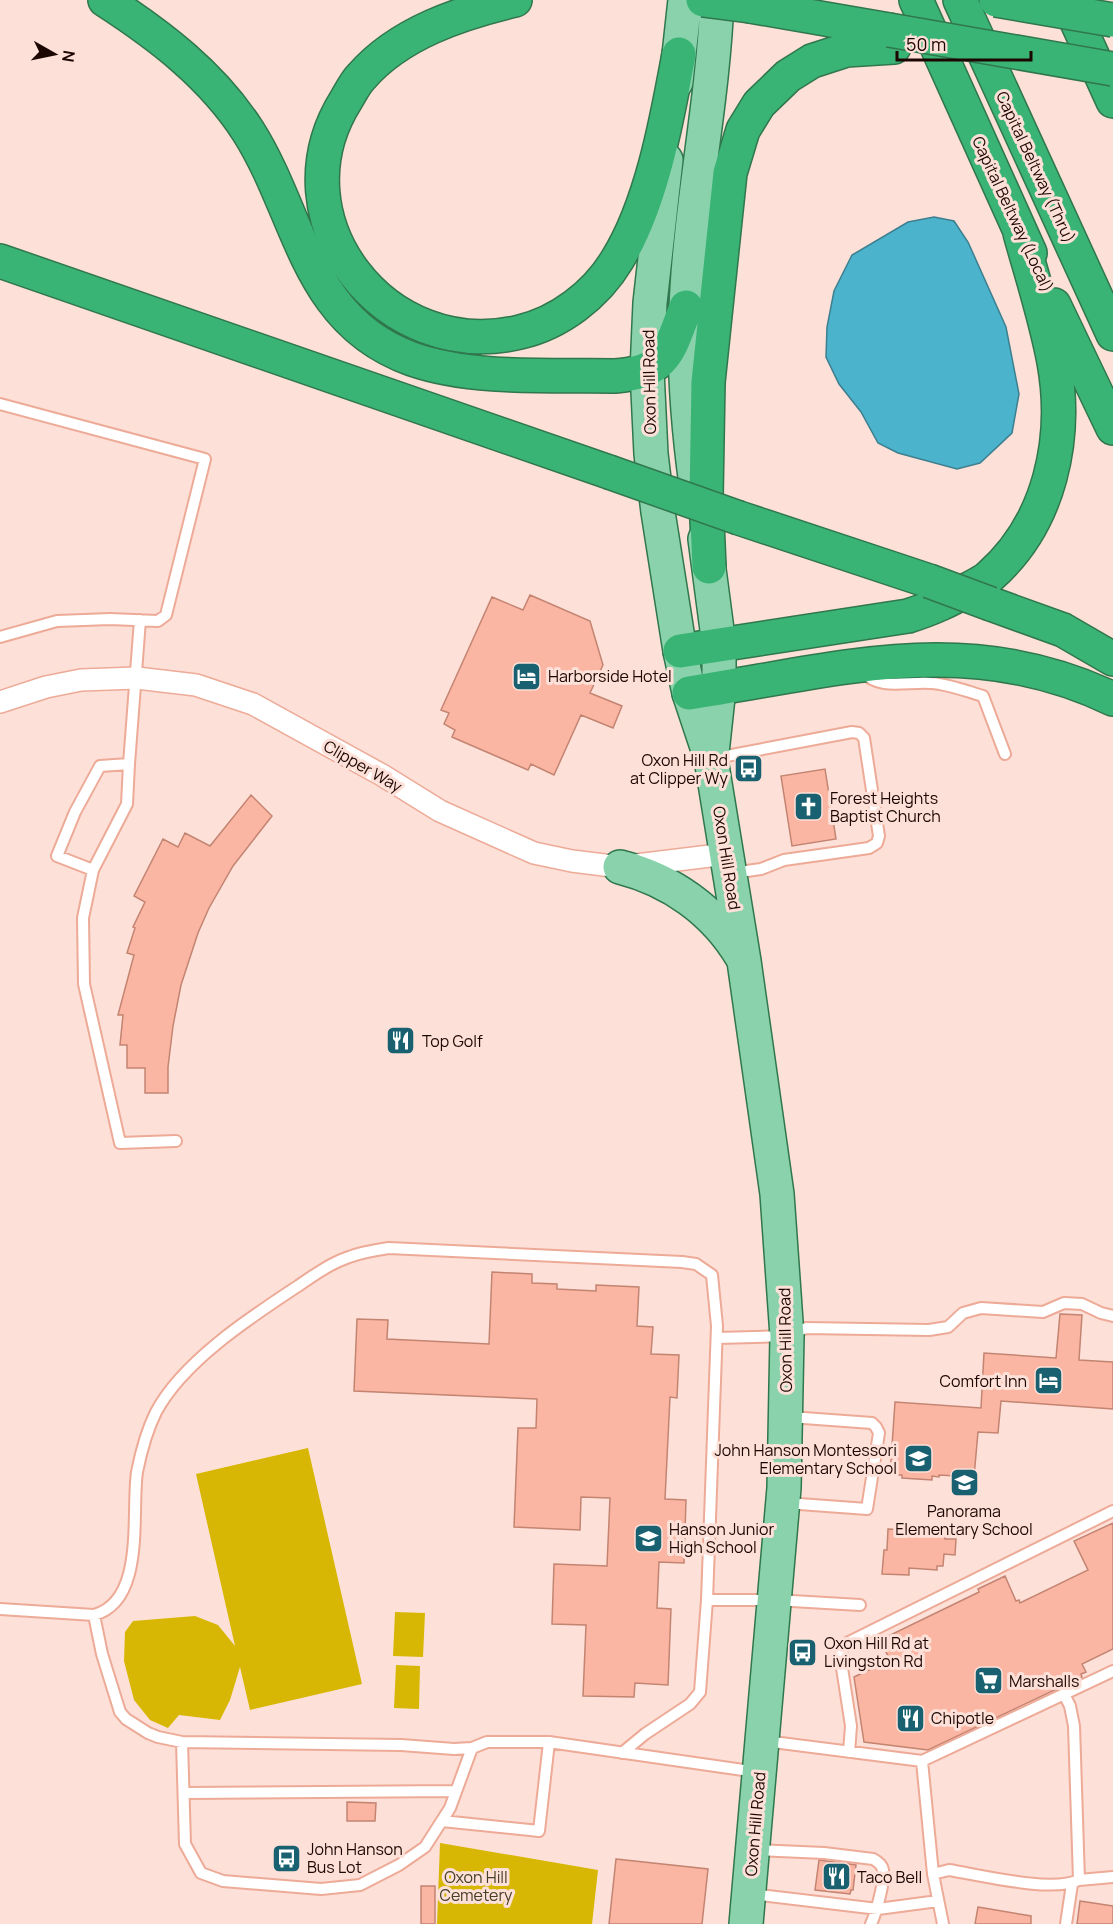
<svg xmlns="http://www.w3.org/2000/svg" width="1113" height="1924" viewBox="0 0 1113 1924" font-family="Manrope,sans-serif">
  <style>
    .green { fill: #d7b703 }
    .water { fill: #4bb3cc; stroke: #3d7f8f; stroke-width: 1.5 }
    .building { fill: #fab6a2; stroke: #c38472; stroke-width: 1.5 }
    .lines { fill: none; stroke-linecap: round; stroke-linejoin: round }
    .lane-casing { stroke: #edaa97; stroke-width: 14 }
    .street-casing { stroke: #edaa97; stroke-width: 24 }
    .primary-casing { stroke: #30774d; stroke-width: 36 }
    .highway-casing { stroke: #30774d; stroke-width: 36 }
    .lane { stroke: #fff; stroke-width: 10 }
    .street { stroke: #fff; stroke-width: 21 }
    .primary { stroke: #89d2ac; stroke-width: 33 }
    .highway { stroke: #3ab475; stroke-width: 33 }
    .highway-bridge-casing { stroke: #30774d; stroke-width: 36; stroke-linecap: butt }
    .highway-bridge { stroke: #3ab475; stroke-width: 33 }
    .labels { text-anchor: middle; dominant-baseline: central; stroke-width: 6; stroke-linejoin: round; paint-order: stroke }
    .street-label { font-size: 16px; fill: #1c0602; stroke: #fde0d8 }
    .poi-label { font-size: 16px; fill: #1c0602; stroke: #fde0d8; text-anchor: start }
    .park-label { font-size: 16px; fill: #464027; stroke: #fde0d8 }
  </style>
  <rect width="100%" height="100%" fill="#fde0d8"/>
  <path class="green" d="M 308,1448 L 362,1684 L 250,1710 L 240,1667 L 230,1700 L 220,1720 L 179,1715 L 168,1728 L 150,1720 L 134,1700 L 124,1661 L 125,1632 L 133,1621 L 195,1616 L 218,1625 L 235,1646 L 196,1474 Z
    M 395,1612 L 425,1613 L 423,1657 L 393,1656 Z
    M 396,1665 L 420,1666 L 419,1709 L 394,1708 Z
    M 440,1843 L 598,1870 L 592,1924 L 437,1924 Z"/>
  <path class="water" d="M 934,217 L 954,221 L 968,242 L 1006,327 L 1019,394 L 1012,433 L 980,463 L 957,469 L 898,453 L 878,443 L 861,412 L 839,384 L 826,357 L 827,327 L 834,291 L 852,255 L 908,222 Z"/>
  <path class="building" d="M 530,595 L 590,621 L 603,665 L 590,693 L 622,706 L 613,728 L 581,715 L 554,775 L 531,764 L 528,770 L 452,737 L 455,730 L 444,724 L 449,713 L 441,710 L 492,597 L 523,610 Z
    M 825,769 L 836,839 L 792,846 L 781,776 Z
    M 251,795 L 272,816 L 233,866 L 209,908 L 198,933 L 181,985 L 173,1026 L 168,1067 L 168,1093 L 145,1093 L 145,1068 L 127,1068 L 127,1045 L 120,1045 L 123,1015 L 118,1015 L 134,955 L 127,953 L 135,928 L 133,927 L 145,902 L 134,896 L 163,839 L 178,847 L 185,833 L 210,846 Z
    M 492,1272 L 532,1274 L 532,1283 L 557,1284 L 557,1289 L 596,1291 L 596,1285 L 639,1287 L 637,1326 L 653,1327 L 651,1354 L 679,1355 L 677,1398 L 670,1397 L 665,1499 L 686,1500 L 684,1563 L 659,1562 L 657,1608 L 671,1609 L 668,1685 L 635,1683 L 634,1697 L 583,1696 L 586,1625 L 552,1624 L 554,1564 L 607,1566 L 610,1498 L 581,1497 L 580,1530 L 514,1527 L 518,1428 L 536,1428 L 537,1399 L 354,1391 L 357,1319 L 388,1320 L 387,1339 L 489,1344 Z
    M 1060,1314 L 1082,1315 L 1079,1360 L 1113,1362 L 1113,1409 L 1001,1401 L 998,1433 L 978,1432 L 974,1477 L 939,1475 L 939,1477 L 932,1476 L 932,1480 L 902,1478 L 902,1475 L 890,1475 L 895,1402 L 981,1408 L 984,1353 L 1056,1358 Z
    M 1113,1523 L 1113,1649 L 1082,1664 L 1086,1672 L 1081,1674 L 1082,1677 L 928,1750 L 864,1742 L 854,1677 L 890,1660 L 880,1640 L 979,1592 L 978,1589 L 1005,1576 L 1016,1601 L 1019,1600 L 1020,1603 L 1088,1570 L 1074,1541 Z
    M 888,1529 L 945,1532 L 945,1539 L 956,1539 L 955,1555 L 944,1554 L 943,1566 L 937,1566 L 937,1570 L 909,1568 L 909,1575 L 882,1574 L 884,1550 L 887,1550 Z
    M 347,1802 L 376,1803 L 375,1821 L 347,1821 Z
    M 616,1859 L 708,1869 L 702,1924 L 609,1924 Z
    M 819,1860 L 856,1865 L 853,1890 L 851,1890 L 850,1894 L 815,1890 Z
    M 421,1886 L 435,1886 L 435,1924 L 421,1924 Z
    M 1080,1901 L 1113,1906 L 1113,1924 L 1077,1924 Z
    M 978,1907 L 1031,1916 L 1031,1924 L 975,1924 Z"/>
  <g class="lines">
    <defs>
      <path id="lane" d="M 0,404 L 205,459 L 166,615 L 158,621 L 110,619 L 57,621 L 0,637
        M 140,620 L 129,764 L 100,766 L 75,812 L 57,856 L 93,870 L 83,918 L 84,984 L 120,1143 L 176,1141
        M 863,672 C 880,691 907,681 931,683 C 948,684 966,691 983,696 L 1005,754
        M 716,758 L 852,732 L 859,733 L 864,738 L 879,836 L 877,843 L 869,848 L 784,860 L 761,869 L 732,873
        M 93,870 L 127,804 L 129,764
        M 717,1338 L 787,1336 L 806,1328 L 929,1330 L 948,1327 L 963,1313 L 981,1308 L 1043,1312 L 1064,1303 L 1082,1304 L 1101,1313 L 1113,1316
        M 786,1503 L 867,1509 L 879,1433 L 876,1427 L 872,1423 L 790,1417
        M 707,1600 L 775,1600 L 860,1605
        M 0,1609 L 94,1615 C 146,1601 131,1513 137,1472 C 141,1452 147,1430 156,1412 C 183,1361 251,1317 298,1286 C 314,1275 331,1263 349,1257 C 362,1252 376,1250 389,1248 L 682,1262 L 696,1264 L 712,1275 L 717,1326 L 707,1600 L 700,1692 L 690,1704 L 645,1734 L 622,1753
        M 94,1615 L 102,1654 L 120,1712 L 126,1719 L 148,1733 L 158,1737 L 182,1742 L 401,1745 L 454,1749 L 472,1748 L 487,1742 L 549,1742 L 757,1772
        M 765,1741 L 922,1761 L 1113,1671
        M 182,1742 L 185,1844 L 201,1873 L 223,1881 L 321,1889 L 360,1885 L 399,1865 L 425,1847 L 450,1808 L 472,1748
        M 849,1752 L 851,1726 L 840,1655 L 845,1644 L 1113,1511
        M 922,1761 L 933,1874 L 943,1924
        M 184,1793 L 456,1791
        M 442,1821 L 539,1831 L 549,1742
        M 756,1850 L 824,1853 L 873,1859 C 877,1861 882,1865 883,1870 C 885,1882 876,1913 871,1924
        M 933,1874 L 949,1870 C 980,1875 1052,1893 1079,1880 L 1074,1726 L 1070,1706 L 1064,1694
        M 1079,1880 L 1113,1877
        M 751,1894 L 878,1909 L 938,1901
        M 1066,1924 L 1072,1884"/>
      <path id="street" d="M 0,702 L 46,687 L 81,680 L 137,678 L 196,685 L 253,704 L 382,775 L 440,811 L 534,853 L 572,861 L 620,867 L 726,854"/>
      <path id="primary" d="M 676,82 L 685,0
        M 666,160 L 650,303 L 647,371 L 651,454 L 658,512 L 680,651 L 689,693 L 711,759 L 744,961 L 777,1194 L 787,1336 L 784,1488 L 746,1924
        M 696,485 C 688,426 683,367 686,308 C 690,205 713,103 717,0
        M 705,539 L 719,645 L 719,688 L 712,753
        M 620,867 C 671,880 715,911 742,957"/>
      <path id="highway" d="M 105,0 C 159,35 212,75 248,131 C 301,214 305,321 412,359 C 472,380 552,375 615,376 C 667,372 669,351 686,307
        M 515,0 C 460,13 399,33 361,77 C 355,83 351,92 346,100 C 271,219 386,365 520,332 C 559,323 596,295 617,260 C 652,204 667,119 679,54
        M 916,0 L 1030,253
        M 960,0 L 1113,334
        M 1067,0 L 1113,101
        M 750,6 L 889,30
        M 0,261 L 609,472
        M 1054,305 L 1113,428
        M 739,518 L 929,581
        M 709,567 L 706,497 L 708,382 L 730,173 L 743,130 L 759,104 L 788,76 L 812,61 L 846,50 L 894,47
        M 991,604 L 1063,630 L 1113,659
        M 680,651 L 908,616 C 933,608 948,601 971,588 C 977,585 985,581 990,576 C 1050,523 1068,439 1054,362 C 1046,319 1032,276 1020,233
        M 689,693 C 839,670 967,629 1113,699"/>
    </defs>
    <use href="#lane" class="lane-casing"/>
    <use href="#street" class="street-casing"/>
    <use href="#primary" class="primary-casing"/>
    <use href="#highway" class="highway-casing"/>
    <use href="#lane" class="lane"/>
    <use href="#street" class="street"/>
    <use href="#primary" class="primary"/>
    <use href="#highway" class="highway"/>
    <defs>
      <path id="highway-bridge" d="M 703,0 L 750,6
        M 996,0 L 1113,20
        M 889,30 L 1113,69
        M 609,472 L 739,518
        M 929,581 L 991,604"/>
    </defs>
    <use href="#highway-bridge" class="highway-bridge-casing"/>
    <use href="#highway-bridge" class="highway-bridge"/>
  </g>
  <defs>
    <symbol id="hotel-square" viewBox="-11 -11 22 22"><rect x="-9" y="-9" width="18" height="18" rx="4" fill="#196171" stroke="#fde0d8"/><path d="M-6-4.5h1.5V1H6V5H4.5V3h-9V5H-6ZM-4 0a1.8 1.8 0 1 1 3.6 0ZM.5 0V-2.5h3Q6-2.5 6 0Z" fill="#fff"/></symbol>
    <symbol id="bus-square" viewBox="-11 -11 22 22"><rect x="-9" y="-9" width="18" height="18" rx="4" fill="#196171" stroke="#fde0d8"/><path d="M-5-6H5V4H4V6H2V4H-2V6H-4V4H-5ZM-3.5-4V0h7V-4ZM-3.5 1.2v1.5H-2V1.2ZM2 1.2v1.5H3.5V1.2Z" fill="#fff"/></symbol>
    <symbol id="church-square" viewBox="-11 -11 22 22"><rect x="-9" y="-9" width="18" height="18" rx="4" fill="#196171" stroke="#fde0d8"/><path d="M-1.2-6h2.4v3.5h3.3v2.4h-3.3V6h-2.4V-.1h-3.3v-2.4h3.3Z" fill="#fff"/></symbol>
    <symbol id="restaurant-square" viewBox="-11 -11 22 22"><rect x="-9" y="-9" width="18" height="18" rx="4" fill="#196171" stroke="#fde0d8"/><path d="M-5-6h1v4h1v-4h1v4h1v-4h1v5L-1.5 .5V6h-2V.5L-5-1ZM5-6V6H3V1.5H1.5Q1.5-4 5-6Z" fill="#fff"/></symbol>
    <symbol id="school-square" viewBox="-11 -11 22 22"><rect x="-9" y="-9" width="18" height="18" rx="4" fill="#196171" stroke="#fde0d8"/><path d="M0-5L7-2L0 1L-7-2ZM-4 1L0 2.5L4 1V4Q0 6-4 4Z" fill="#fff"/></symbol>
    <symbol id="supermarket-square" viewBox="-11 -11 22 22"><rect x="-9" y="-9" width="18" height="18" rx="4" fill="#196171" stroke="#fde0d8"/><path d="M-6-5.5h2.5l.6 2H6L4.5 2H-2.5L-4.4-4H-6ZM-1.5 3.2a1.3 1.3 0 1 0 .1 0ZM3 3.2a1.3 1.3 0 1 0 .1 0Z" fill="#fff"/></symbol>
  </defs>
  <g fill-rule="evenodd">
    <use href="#hotel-square" x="510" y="660" width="33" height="33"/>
    <use href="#bus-square" x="732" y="752" width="33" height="33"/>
    <use href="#church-square" x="792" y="790" width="33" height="33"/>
    <use href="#restaurant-square" x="384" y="1024" width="33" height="33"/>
    <use href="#hotel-square" x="1032" y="1364" width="33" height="33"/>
    <use href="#school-square" x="902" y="1442" width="33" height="33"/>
    <use href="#school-square" x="948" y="1466" width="33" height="33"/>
    <use href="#school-square" x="632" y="1522" width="33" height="33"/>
    <use href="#bus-square" x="786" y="1636" width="33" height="33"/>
    <use href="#supermarket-square" x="972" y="1664" width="33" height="33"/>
    <use href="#restaurant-square" x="894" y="1702" width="33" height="33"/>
    <use href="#bus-square" x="270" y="1842" width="33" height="33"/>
    <use href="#restaurant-square" x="820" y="1860" width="33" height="33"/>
  </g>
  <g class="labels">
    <g class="street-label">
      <text transform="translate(1036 167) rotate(65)">Capital Beltway (Thru)</text>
      <text transform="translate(1013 214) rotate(65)">Capital Beltway (Local)</text>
      <text transform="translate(649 382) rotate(-91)">Oxon Hill Road</text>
      <text transform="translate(363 766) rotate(30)">Clipper Way</text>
      <text transform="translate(727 858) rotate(81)">Oxon Hill Road</text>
      <text transform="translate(785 1340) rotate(-91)">Oxon Hill Road</text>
      <text transform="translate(755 1824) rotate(-85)">Oxon Hill Road</text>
    </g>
    <g class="poi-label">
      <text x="548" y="676">Harborside Hotel</text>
      <text x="728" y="760" text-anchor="end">Oxon Hill Rd<tspan x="728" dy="18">at Clipper Wy</tspan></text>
      <text x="830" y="798">Forest Heights<tspan x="830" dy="18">Baptist Church</tspan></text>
      <text x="422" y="1041">Top Golf</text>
      <text x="1027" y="1381" text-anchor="end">Comfort Inn</text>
      <text x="897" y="1450" text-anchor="end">John Hanson Montessori<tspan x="897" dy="18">Elementary School</tspan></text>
      <text x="964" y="1511" text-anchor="middle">Panorama<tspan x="964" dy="18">Elementary School</tspan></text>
      <text x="669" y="1529">Hanson Junior<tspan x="669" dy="18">High School</tspan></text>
      <text x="824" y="1643">Oxon Hill Rd at<tspan x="824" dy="18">Livingston Rd</tspan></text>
      <text x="1009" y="1681">Marshalls</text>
      <text x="931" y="1718">Chipotle</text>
      <text x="307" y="1849">John Hanson<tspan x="307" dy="18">Bus Lot</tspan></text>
      <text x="857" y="1877">Taco Bell</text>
    </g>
    <g class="park-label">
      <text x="476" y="1877">Oxon Hill<tspan x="476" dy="18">Cemetery</tspan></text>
    </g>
  </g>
  <g transform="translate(54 54) rotate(99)" stroke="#fde0d8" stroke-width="4.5" paint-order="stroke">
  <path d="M0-4.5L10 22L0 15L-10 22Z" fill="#1c0602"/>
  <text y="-9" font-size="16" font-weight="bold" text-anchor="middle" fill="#1c0602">N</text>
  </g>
  <path d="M897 51v9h134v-9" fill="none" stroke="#1c0602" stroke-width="3"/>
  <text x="906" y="51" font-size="18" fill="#1c0602" stroke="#fde0d8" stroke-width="4.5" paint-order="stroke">50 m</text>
</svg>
